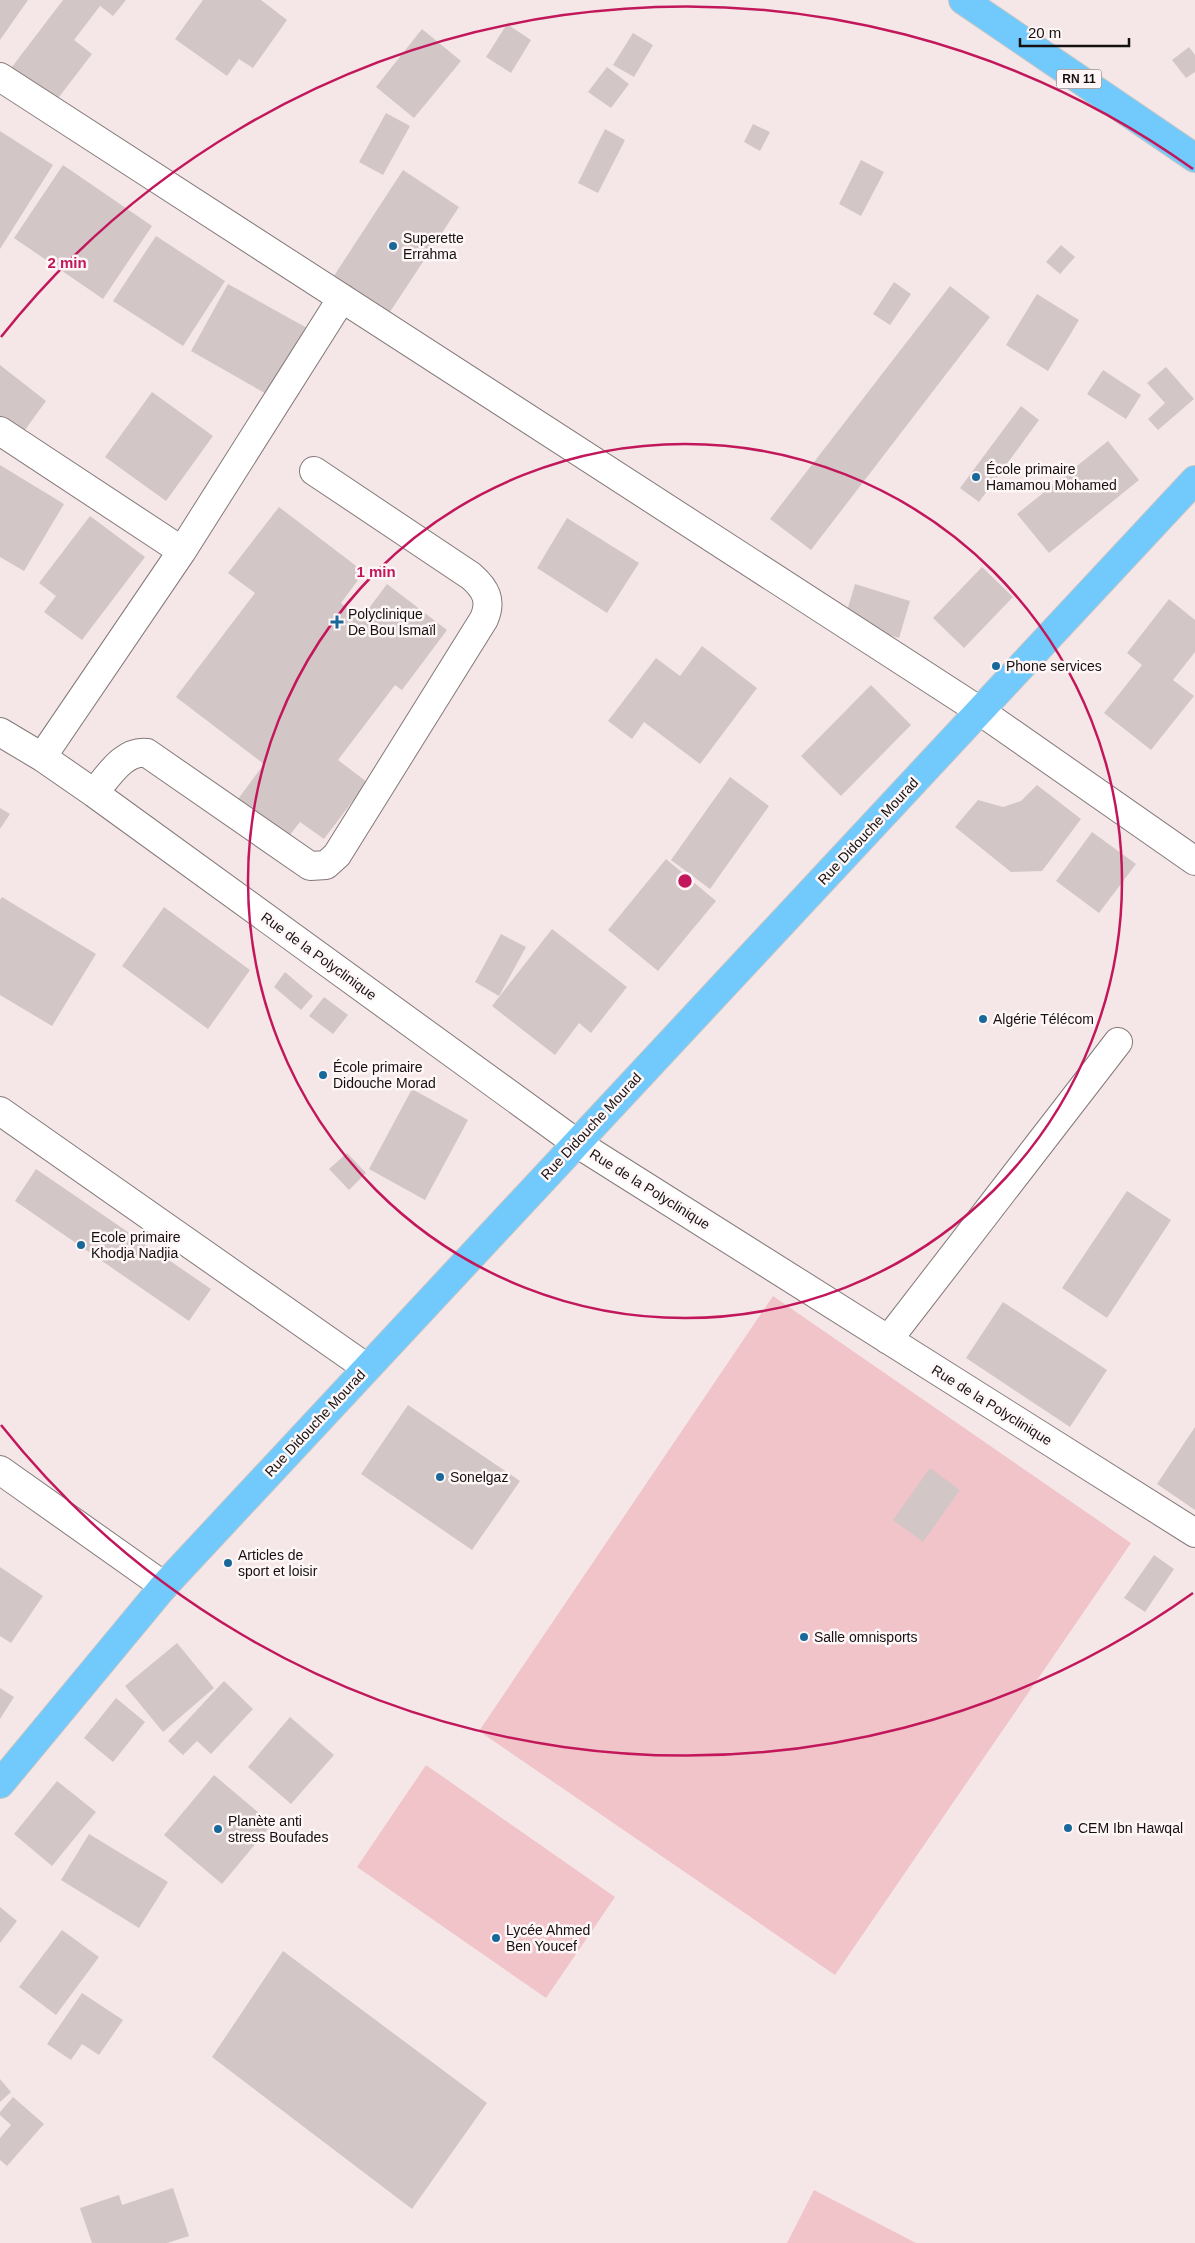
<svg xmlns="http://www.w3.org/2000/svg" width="1195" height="2243" viewBox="0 0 1195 2243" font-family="Helvetica,sans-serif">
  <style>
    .green { fill: #f1c4c9 }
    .building { fill: #d3c6c7 }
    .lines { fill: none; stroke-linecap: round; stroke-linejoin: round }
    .minor-casing { stroke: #847879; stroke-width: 30 }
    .major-casing { stroke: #c7c6c6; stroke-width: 30 }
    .minor { stroke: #fff; stroke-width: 28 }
    .major { stroke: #71cafb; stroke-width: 28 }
    .ring { fill: none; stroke: #c2185b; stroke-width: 2.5 }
    .poi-dot { fill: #18699a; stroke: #fef6f7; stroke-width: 2 }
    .labels { text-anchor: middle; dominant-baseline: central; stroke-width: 5; stroke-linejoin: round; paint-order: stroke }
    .shield { fill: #fef6f7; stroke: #5b5656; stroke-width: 1 }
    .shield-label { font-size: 12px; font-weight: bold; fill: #151111 }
    .poi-label { font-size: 14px; fill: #151111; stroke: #fef6f7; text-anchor: start }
    .street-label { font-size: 14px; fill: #151111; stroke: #fef6f7 }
    .centre { fill: #c2185b; stroke: #fef6f7; stroke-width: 2.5 }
    .ring-label { font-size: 15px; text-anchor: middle; font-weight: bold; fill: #c2185b; stroke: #fef6f7; stroke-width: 5; stroke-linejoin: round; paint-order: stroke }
  </style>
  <rect width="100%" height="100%" fill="#f5e7e8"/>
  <path class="green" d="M 773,1296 L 1131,1543 L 835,1975 L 479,1731 Z
    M 426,1765 L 615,1897 L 546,1998 L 357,1867 Z
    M 814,2190 L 916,2243 L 787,2243 Z"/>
  <path class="building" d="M 0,0 L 28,0 L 0,40 Z
    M 63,0 L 126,0 L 113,16 L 100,6 L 74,40 L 92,54 L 46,114 L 2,80 Z
    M 203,0 L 261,0 L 287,20 L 253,68 L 239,59 L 227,76 L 175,39 Z
    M 507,24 L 531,40 L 511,73 L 486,57 Z
    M 422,29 L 461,61 L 414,118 L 376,87 Z
    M 633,33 L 653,45 L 634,77 L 613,65 Z
    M 1189,47 L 1195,55 L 1195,72 L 1186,78 L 1172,60 Z
    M 607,67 L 629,84 L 611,108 L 588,92 Z
    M 386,113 L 410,126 L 383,175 L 359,162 Z
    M 753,124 L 770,132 L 760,151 L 744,142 Z
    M 605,129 L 625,140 L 598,193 L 578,183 Z
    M 0,131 L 53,165 L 0,249 Z
    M 861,160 L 884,172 L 861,216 L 839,204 Z
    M 63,165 L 152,226 L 103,299 L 14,238 Z
    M 403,170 L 459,207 L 384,321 L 328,285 Z
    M 156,236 L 225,281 L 183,346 L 113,301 Z
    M 1061,245 L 1075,257 L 1060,274 L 1046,262 Z
    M 894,282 L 911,294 L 890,325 L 873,314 Z
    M 228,284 L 307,328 L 270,396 L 191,351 Z
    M 950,286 L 990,317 L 811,550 L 770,519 Z
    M 1037,294 L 1079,320 L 1048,371 L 1006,345 Z
    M 0,365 L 46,401 L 22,434 L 0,417 Z
    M 1166,367 L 1194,399 L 1158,430 L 1148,419 L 1165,403 L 1147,383 Z
    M 1103,370 L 1141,395 L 1126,419 L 1087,394 Z
    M 152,392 L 213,436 L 166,501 L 105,457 Z
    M 1021,406 L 1039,420 L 979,502 L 960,488 Z
    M 1108,441 L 1139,480 L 1049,553 L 1017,514 Z
    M 0,465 L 64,504 L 24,571 L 0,557 Z
    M 279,507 L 364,572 L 341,603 L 361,619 L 387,584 L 447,630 L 402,690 L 395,685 L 338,760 L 367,782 L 324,839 L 300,822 L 288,837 L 238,799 L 264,764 L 176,697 L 255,593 L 228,573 Z
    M 90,516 L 145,557 L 82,640 L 44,612 L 56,596 L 39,583 Z
    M 567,518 L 639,563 L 607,613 L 537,568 Z
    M 982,567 L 1013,597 L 964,648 L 933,618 Z
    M 855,584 L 910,601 L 899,638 L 844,621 Z
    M 1169,599 L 1195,620 L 1195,652 L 1173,680 L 1194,696 L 1151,750 L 1104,713 L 1142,665 L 1127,653 Z
    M 702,646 L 757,688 L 700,764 L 644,722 L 632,739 L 608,721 L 656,658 L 680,676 Z
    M 871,685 L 911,725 L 841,796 L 801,756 Z
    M 730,777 L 769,806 L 710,889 L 671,860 Z
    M 1037,785 L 1081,819 L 1042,871 L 1011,872 L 955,827 L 978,800 L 1003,807 L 1021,801 Z
    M 0,808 L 10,814 L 0,829 Z
    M 1092,832 L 1136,864 L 1099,913 L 1056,881 Z
    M 666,859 L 716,901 L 658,971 L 608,930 Z
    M 2,897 L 96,954 L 52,1026 L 0,995 L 0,900 Z
    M 164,907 L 250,970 L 208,1029 L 122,966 Z
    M 552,929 L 627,987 L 591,1033 L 579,1023 L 555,1055 L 492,1006 Z
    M 501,934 L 526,947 L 499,996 L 475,982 Z
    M 285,972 L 313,996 L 301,1010 L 274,987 Z
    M 324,997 L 348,1015 L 333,1034 L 309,1016 Z
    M 412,1089 L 468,1120 L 425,1200 L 369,1169 Z
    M 347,1153 L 366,1173 L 349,1190 L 329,1169 Z
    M 36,1169 L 211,1289 L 189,1321 L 15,1201 Z
    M 1127,1191 L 1171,1220 L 1107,1318 L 1062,1288 Z
    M 1003,1302 L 1107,1370 L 1070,1427 L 966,1358 Z
    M 408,1405 L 520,1481 L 472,1550 L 361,1474 Z
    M 1195,1427 L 1195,1510 L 1157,1484 Z
    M 930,1468 L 960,1490 L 923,1542 L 893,1520 Z
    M 1154,1555 L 1174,1569 L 1145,1612 L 1124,1598 Z
    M 0,1567 L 43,1596 L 11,1643 L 0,1636 Z
    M 177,1643 L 214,1688 L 163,1732 L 125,1686 Z
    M 224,1681 L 253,1709 L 211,1754 L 197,1741 L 183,1755 L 168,1741 Z
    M 0,1688 L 14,1697 L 0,1719 Z
    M 116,1698 L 145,1722 L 113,1762 L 84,1738 Z
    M 290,1717 L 334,1755 L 291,1804 L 248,1767 Z
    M 214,1775 L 272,1824 L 222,1884 L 164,1835 Z
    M 57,1781 L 96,1812 L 52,1866 L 14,1834 Z
    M 89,1834 L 168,1882 L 139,1928 L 61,1880 Z
    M 0,1907 L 17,1921 L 0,1943 Z
    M 62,1930 L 99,1957 L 56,2015 L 19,1987 Z
    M 283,1951 L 487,2103 L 412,2209 L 212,2057 Z
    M 82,1993 L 123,2020 L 99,2055 L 82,2044 L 71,2060 L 47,2044 Z
    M 0,2079 L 11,2092 L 0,2102 Z
    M 13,2097 L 44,2124 L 7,2166 L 0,2160 L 0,2138 L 11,2125 L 0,2115 L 0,2112 Z
    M 173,2188 L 189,2236 L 167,2243 L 92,2243 L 80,2208 L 119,2195 L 122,2205 Z"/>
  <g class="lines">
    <defs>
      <path id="minor" d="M 0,77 L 980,711 L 1195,861
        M 0,431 L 182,551
        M 0,732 L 42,757 L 94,793 L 575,1142 L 1195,1533
        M 42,757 L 182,551 L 342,298
        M 94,793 C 108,777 123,750 147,753 L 310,866 L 326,865 L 337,855 L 484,619 C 492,601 486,589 471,576 L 314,471
        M 0,1111 L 367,1368
        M 888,1340 L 1118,1042
        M 0,1470 L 164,1586"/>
      <path id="major" d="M 963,0 L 1195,158
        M 0,1784 L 164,1586 L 1195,480"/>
    </defs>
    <use href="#minor" class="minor-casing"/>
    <use href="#major" class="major-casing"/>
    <use href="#minor" class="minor"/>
    <use href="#major" class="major"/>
  </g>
  <g class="ring">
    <circle cx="685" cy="881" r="437"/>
    <path d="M1193 1593A874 874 0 0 1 1 1425M1 337A874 874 0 0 1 1193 169"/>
  </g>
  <g class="poi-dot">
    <circle cx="393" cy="246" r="5"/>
    <circle cx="976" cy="477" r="5"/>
    <path d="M334.5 614.5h5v5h5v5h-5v5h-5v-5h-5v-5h5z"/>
    <circle cx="996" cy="666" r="5"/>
    <circle cx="983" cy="1019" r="5"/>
    <circle cx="323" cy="1075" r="5"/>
    <circle cx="81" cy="1245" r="5"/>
    <circle cx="440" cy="1477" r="5"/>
    <circle cx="228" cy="1563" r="5"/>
    <circle cx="804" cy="1637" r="5"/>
    <circle cx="1068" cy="1828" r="5"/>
    <circle cx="218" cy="1829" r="5"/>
    <circle cx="496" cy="1938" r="5"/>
  </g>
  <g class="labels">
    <rect class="shield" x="1056.5" y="69.5" width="45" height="19" rx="4"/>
    <g class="shield-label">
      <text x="1079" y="79">RN 11</text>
    </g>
    <g class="poi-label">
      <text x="403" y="238">Superette<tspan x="403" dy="16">Errahma</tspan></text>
      <text x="986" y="469">École primaire<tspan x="986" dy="16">Hamamou Mohamed</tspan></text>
      <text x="348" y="614">Polyclinique<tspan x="348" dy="16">De Bou Ismaïl</tspan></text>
      <text x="1006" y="666">Phone services</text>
      <text x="993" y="1019">Algérie Télécom</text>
      <text x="333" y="1067">École primaire<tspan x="333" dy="16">Didouche Morad</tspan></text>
      <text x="91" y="1237">Ecole primaire<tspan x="91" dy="16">Khodja Nadjia</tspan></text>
      <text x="450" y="1477">Sonelgaz</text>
      <text x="238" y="1555">Articles de<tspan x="238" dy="16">sport et loisir</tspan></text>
      <text x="814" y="1637">Salle omnisports</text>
      <text x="228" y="1821">Planète anti<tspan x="228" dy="16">stress Boufades</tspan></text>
      <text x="1078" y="1828">CEM Ibn Hawqal</text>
      <text x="506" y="1930">Lycée Ahmed<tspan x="506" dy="16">Ben Youcef</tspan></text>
    </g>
    <g class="street-label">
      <text transform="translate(868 831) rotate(-47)">Rue Didouche Mourad</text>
      <text transform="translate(319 956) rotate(36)">Rue de la Polyclinique</text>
      <text transform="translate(591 1126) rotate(-47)">Rue Didouche Mourad</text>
      <text transform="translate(650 1189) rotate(32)">Rue de la Polyclinique</text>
      <text transform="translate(992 1405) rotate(32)">Rue de la Polyclinique</text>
      <text transform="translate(315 1423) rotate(-47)">Rue Didouche Mourad</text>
    </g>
  </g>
  <circle cx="685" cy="881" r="8" class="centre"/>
  <g class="ring-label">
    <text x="67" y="268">2 min</text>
    <text x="376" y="577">1 min</text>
  </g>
  <path d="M1020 38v8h109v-8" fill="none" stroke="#151111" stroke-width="2.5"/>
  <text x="1028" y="38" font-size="15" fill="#151111" stroke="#fef6f7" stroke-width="4" paint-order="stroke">20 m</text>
</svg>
